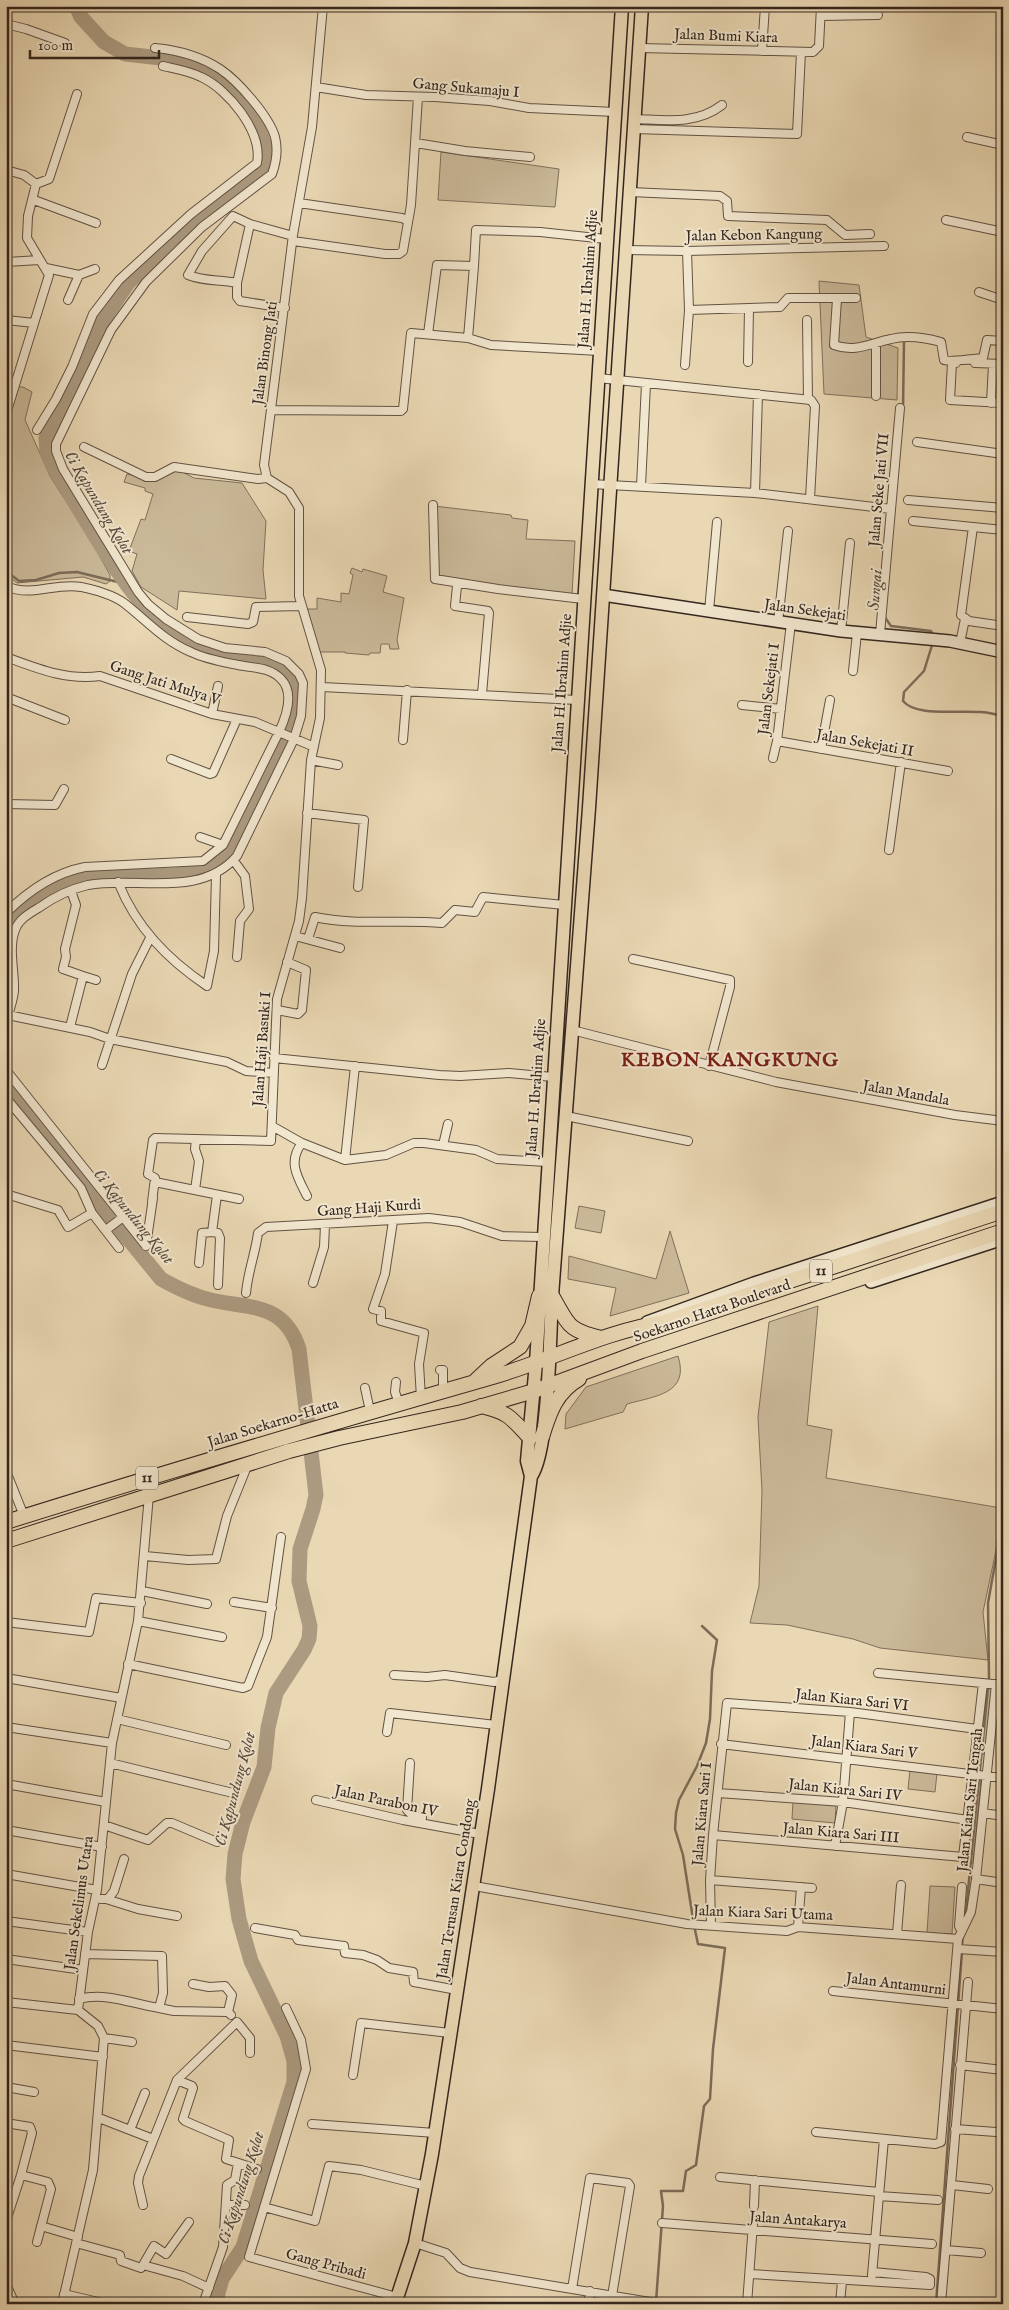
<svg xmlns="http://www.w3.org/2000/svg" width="1009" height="2310" viewBox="0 0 1009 2310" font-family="'IM FELL English',serif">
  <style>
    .green { fill: #cbba9a; stroke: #80705c }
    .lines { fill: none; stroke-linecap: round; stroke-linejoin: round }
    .stream { stroke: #7c6c59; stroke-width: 2.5 }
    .river { stroke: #ac9b81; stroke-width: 15 }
    .street-tunnel { stroke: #c6b496; stroke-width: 8; stroke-dasharray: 8 4; stroke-linecap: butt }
    .street-casing { stroke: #625244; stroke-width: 10 }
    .secondary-casing { stroke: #34261e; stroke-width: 14 }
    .primary-casing { stroke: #34261e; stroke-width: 15 }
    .highway-casing { stroke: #34261e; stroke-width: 16 }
    .street { stroke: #f1e6ce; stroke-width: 8 }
    .secondary { stroke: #f1e6ce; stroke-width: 11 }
    .primary { stroke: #ead8b4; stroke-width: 12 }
    .highway { stroke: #ead8b4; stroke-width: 14 }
    .labels { text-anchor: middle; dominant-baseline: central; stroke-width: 4; stroke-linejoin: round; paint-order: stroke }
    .shield { fill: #f1e6ce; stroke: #6d6053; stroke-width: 1 }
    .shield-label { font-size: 14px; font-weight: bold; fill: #34261e }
    .street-label { font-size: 15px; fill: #34261e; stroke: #f1e6ce }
    .water-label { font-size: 16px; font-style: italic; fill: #58493c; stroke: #f1e6ce }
    .district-label { font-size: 20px; font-weight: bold; letter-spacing: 1px; fill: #7a1f14; stroke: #f1e6ce }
  </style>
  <rect width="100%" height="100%" fill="#ead8b4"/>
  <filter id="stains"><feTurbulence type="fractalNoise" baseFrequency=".004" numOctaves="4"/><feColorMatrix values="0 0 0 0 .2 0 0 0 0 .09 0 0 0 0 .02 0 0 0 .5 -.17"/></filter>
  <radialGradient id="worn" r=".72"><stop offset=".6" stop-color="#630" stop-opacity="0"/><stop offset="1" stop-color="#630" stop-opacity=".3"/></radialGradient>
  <path class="green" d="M 441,152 L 559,169 L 555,207 L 438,200 Z
    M 819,281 L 859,285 L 866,337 L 898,348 L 897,400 L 824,394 Z
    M 6,386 L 23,387 L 32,392 L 25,420 L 50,476 L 90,539 L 110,575 L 110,581 L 106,584 L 83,577 L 17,583 L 6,575 Z
    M 179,470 L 194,478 L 242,483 L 266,521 L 263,570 L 266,599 L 179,591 L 177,610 L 141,587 L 132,571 L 137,554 L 129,551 L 141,519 L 145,520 L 153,494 L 145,491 L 145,488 L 124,482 L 127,474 L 152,480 Z
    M 434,506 L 511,515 L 512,518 L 528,520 L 526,539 L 575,541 L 572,595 L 500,590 L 436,577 Z
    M 352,568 L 362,572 L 363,569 L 387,576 L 383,592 L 404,598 L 397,640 L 399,649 L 390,649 L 389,644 L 381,644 L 380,653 L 370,653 L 369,655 L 345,653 L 345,652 L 319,652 L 305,609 L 317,609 L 317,598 L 341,602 L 341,593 L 349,594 L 353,575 L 350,573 Z
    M 579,1206 L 605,1211 L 601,1233 L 575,1228 Z
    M 670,1231 L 689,1293 L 610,1316 L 616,1288 L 568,1279 L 569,1256 L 656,1279 Z
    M 818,1306 L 807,1425 L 832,1430 L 826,1478 L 1001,1508 L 996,1550 L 983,1612 L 988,1660 L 880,1648 L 853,1639 L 787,1625 L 750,1623 L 759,1586 L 762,1491 L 758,1417 L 769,1322 Z
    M 678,1356 C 690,1394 655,1396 627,1404 L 623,1412 L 565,1429 L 566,1414 L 586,1387 Z
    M 982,1687 L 996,1690 L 988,1754 L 976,1754 Z
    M 910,1770 L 937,1773 L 935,1792 L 908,1789 Z
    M 977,1778 L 981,1779 L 973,1863 L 968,1863 Z
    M 793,1801 L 836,1805 L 835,1823 L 792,1819 Z
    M 930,1886 L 955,1887 L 952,1934 L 927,1933 Z"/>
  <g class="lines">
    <path class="stream" d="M 903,409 L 904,341
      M 6,571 L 19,581 L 36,580 L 59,573 L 77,572 L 126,584
      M 884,616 L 891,626 L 931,631 L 933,637
      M 933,642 L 924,671 L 904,692 L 903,701 C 920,721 975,705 1000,716 L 1003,799
      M 693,1919 L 683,1855 L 675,1829 L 676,1813 L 679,1800 L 697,1766 L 706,1743 L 710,1719 L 712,1671 L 717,1640 L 702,1626
      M 965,1921 L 963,1916 L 966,1911 L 989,1677 L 988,1603 L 1003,1519
      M 962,1945 L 963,1935
      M 656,2302 L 663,2206 L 661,2191 L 683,2191 L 686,2171 L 696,2165 L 704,2106 L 710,2099 L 713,2049 L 725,1948 L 698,1944 L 695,1930
      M 936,2304 L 962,1951"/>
    <path class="river" d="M 6,923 C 23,907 43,891 65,882 C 110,865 193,891 227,856 C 236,846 241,828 247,816 C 263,782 278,749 294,716 C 300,649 249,665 203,650 C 197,648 190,646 185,643 C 126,603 92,527 54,468 L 47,452 L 46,438 L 101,323 L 128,283 L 186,229 L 261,172 L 269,156 L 256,123 L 220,78 L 179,60 L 125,54 L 104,42 L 81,17 L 76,6
      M 6,1089 L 161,1279 C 177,1288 193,1296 211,1300 C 250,1309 284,1302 299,1349 L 316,1495 L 313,1509 L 300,1549 L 299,1581 L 310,1626 L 309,1639 L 304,1650 L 276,1693 L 268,1728 L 264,1767 L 243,1822 L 235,1854 L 233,1879 L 239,1919 L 251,1961 L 287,2036 L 294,2061 L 294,2082 L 243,2247 L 222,2279 L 215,2304"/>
    <path class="street-tunnel" d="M 753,2224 L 754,2206"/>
    <defs>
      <path id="street" d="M 821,16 L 878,15
        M 6,24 L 26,29 L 65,43
        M 639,48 L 813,52 L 819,46 L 821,6
        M 762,51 L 765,6
        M 316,87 L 366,95 L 435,97 L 490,101 L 529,108 L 615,112
        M 635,119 C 666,120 696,125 722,105
        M 634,129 L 797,134 L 801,52
        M 967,137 L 1003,145
        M 416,143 L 465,151 L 530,157
        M 6,170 L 24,175 L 36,184 L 28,216 L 27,238 L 49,275 L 6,414
        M 36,184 L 49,179 L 77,94
        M 630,192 L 720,196 L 727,201 L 728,216 L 827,220 L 845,235 L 870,234
        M 34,200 L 96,223
        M 299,203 L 402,218 L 408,221
        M 946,220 L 1003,232
        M 250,224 L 237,283 C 219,279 206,282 188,275 L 202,251 L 233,216 L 250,224 L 293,236
        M 293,241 L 385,254 L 399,254 L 403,251 L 411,205 L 418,97
        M 626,250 L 687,251 L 884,246
        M 6,262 L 40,260
        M 46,268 L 79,275 L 95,269
        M 237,283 L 237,297 L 240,301 L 285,308
        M 979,292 L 1003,300
        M 837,299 L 834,345 C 855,353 871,343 891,339 C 907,335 926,338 941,342 L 944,360 C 947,362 976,359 983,358 L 987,340 L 1003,341
        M 68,300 L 79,275
        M 689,310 L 780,307 L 788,298 L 856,298
        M 6,320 L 34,323
        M 807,320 L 808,400
        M 428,334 L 437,265 L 474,266 L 476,230 L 540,232 L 606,239
        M 468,338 L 474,266
        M 748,362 L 749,309
        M 956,363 L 952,363 L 950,400 L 1003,403
        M 975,363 L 1003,364
        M 685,365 L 689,310 L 687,251
        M 598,378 L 811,400 L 815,406 L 810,499
        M 876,396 L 876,344
        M 991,403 L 993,364
        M 271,410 L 401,411 L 403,409 L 411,333 L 468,338 L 491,345 L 599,351
        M 37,430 L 56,399 L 72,367 L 93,314 L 119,280 L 191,214 L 257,163 C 263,132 228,89 201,77 C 189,71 176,69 163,66
        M 917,442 L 1003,454
        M 84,447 L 146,477 L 155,477 L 174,467 L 258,479 L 267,478
        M 591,484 L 755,493 L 891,509
        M 641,486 L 646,384
        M 755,493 L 758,394
        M 908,500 L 1003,508
        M 433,505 L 435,579 L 498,589 L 583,599
        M 913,521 L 973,527 L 961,615 L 969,621 L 1003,626
        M 973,527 L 1003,530
        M 6,586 C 32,598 55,582 81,587 C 94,590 112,594 124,603 C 146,620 164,641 191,652 C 205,659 223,662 238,665 C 253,668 270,667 281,679 C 295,693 286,717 279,732 L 223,845 L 203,861 L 85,867 C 54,873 28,891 6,913
        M 457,586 L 455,606 L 488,611 L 489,613 L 482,694
        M 709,611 L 717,522
        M 187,617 L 248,624 L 253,622 L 256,607 L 301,606
        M 778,622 L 788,531
        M 841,631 L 850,543
        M 880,634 L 900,408
        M 960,643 L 965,619
        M 6,657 C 36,668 67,681 100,676 L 212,714 L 255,722 L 312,746
        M 853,671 L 857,633
        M 322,687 L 577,700
        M 6,697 L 65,720
        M 742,705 L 781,709
        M 212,714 L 218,686
        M 403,740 L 407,690
        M 777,741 L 948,771
        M 821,749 L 830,700
        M 773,758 L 777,741 L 791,623
        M 171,759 L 210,774 L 213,773 L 237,719
        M 311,760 L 338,765
        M 6,804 L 55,805 L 64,789
        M 307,813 L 364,820 L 358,887
        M 200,837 L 223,845
        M 889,850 L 901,762
        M 234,861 L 245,876 L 249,909 L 240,921 L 237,957
        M 118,882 C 136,927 167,959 207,986 L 214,951 L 216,875
        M 295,936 L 340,948
        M 308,939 L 315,917 C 357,926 399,919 442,923 L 455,910 L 475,912 L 483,897 L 564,905
        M 633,959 L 730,980 L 730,987 L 709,1066
        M 83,976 L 96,980
        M 277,1010 L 298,1014 L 302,1010 L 306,970 L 287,962
        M 8,1015 L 90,1032 L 110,1039 L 227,1062 L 246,1071 L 273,1073
        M 6,1021 C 9,1012 13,1001 14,991 C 15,972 8,949 15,930 C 19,919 30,913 40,907 C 54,897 71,889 88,885 C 138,876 200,899 237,856 L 294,739 L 301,716 L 303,683 L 299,674 L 286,661 L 265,652 L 225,648 L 198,639 L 166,619 L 148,604 L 138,592 L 63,469 L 56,451 L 56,444 L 111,330 L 146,282 L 202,227 L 272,174 C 276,163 278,149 275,137 C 269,116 238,81 220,69 C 200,56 177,50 155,48
        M 70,1027 L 83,976 L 63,969 L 66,957 L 65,949 L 76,905 L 71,891
        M 572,1030 L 776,1082 L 955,1115 L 1003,1121
        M 274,1058 L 439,1075 L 460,1076 L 509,1073 L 553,1077
        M 102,1065 L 132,974 L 150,938
        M 6,1070 L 146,1246
        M 6,1098 L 81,1188 L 92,1213 L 119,1248
        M 566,1116 L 688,1141
        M 272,1126 L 302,1143 L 345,1160 L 386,1155 L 414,1143 L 424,1143 L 476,1150 L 497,1159 L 547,1162
        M 302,1143 C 287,1162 298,1178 307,1196
        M 443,1145 L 448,1124
        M 345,1160 L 355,1066
        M 154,1187 L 155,1182 L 239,1199
        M 195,1190 L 199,1161 L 195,1149 L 196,1139
        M 6,1194 L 58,1210 L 68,1227 L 92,1213
        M 152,1202 L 155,1178 L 148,1174 L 153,1140 L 155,1138 L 271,1141 L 277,999 L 299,921 L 302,898 L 311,760 L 320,718 L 321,670 L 299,596 L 299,508 L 289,492 L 267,478 L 264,465 L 293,235 L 312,127 L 323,6
        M 393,1221 L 385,1274 L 373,1309 L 381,1311 L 381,1321 L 424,1333 L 419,1364 L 421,1398
        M 106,1230 L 123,1217
        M 212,1232 L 218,1233 L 220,1238 L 218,1285
        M 146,1246 L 153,1198
        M 199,1263 L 202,1233 L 212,1232 L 217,1195
        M 313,1283 L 324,1247 L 325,1225
        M 246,1293 C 248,1271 255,1255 258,1233 L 266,1227 L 429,1218 L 460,1222 L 502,1236 L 542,1237
        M 440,1370 L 443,1370 L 443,1391
        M 396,1382 L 395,1392 L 399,1403
        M 365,1388 L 370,1411
        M 6,1471 L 24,1516
        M 145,1556 L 188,1560 L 216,1559 L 227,1516 L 248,1464
        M 142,1591 L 207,1604
        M 234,1602 L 272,1608
        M 138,1621 L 222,1637
        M 6,1622 L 89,1632 L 96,1598 L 141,1603
        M 128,1664 L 243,1688 L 248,1686 L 267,1637 L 281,1537
        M 878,1673 L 1003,1685
        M 394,1675 L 427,1677 L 445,1675 L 494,1682 L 502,1680
        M 6,1678 L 121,1698
        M 117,1719 L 226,1745
        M 6,1727 L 112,1743
        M 387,1732 L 390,1713 L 496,1725
        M 721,1744 L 1003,1778
        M 110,1763 L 233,1793
        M 410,1763 L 407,1810 L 413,1816 L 422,1818
        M 6,1784 L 106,1802
        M 718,1793 L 843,1802 L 968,1820
        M 316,1800 L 403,1820 L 480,1834
        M 983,1813 L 1003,1816
        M 104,1825 L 148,1840 L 167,1823 L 172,1823 L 217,1842
        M 6,1830 L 102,1847
        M 713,1835 L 963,1857 L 983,1683
        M 835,1846 L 843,1802 L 850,1712
        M 6,1874 L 97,1890
        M 976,1879 L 1003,1883
        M 710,1880 L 812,1888
        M 480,1887 L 687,1924 L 787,1931 L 798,1927 L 958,1939
        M 101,1899 L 108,1899 L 114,1891 L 124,1859
        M 106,1899 L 138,1909 L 177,1916
        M 6,1921 L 88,1932
        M 711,1925 L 710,1880 L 713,1835 L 727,1703 L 850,1712 L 977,1729
        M 798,1927 L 801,1887
        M 255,1928 L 295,1935 L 298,1940 L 344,1946 L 345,1953 L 363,1955 L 377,1960 L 389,1968 L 413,1972 L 414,1982 L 457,1990
        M 961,1930 L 959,1926 L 962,1887
        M 897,1934 L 901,1885
        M 958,1949 L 1003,1952
        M 85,1954 L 162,1956 L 163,1993 L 159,2008 L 174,2011 L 228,2012
        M 6,1959 L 83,1970
        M 193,1984 L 209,1987 L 225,1986 L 232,1995 L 228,2012 L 231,2015
        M 833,1991 L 1003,2009
        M 79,1999 C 107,1992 132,2004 159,2008
        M 6,2002 L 78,2010
        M 286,2008 L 301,2040 L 306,2069 L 249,2257 L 397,2297
        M 104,2038 L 132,2042
        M 6,2045 L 103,2057
        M 960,2065 L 1002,2070
        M 353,2075 L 361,2023 L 450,2033
        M 177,2080 L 192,2086 L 193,2088 L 183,2119 L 185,2121 L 229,2140 L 226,2159 L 257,2169
        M 6,2087 L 34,2092
        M 99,2118 L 153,2139
        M 6,2123 L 30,2127 L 32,2133 L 21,2175 L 48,2182 L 51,2189 L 37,2242
        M 312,2124 L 435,2133
        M 955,2129 L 996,2132
        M 130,2130 L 145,2093
        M 816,2132 L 935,2144 L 941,2142 L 958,1939 L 971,1912 L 976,1879 L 996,1684
        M 720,2177 L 879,2192
        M 952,2185 L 988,2189
        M 879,2196 L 938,2200
        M 143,2205 L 138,2183 L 139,2176 L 177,2080 L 237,2022 L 250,2038 L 250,2053
        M 226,2205 L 245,2205
        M 754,2206 L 755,2180
        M 264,2207 L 315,2221 L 329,2166 L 361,2170 L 426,2186
        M 6,2221 L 21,2175
        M 189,2222 L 166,2254 L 154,2246 L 143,2265 L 183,2276 L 209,2288
        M 662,2223 L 932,2244
        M 41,2226 L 78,2237
        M 76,2243 L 120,2255 L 121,2261 L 141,2268
        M 415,2243 L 446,2253 L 460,2268 L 470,2272 L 662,2304
        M 946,2250 L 981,2253
        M 750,2274 L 930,2285 L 930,2279 L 926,2277 L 873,2272
        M 872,2275 L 884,2139
        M 6,2284 L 15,2304
        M 572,2289 L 590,2178 L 628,2183 L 630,2186 L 612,2296
        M 64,2294 L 107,2304
        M 62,2304 L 93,2170 L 104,2038 L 98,2026 L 78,2010 L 88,1932 L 97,1890 L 112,1743 L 138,1621 L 149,1495
        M 203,2304 L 223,2247 L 227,2185 L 235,2180 L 238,2163
        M 588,2304 L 590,2291
        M 747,2304 L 753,2224
        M 840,2304 L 842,2281
        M 941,2304 L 968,1982"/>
      <path id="secondary" d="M 603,595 L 841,631 L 950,641 L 1003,652
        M 871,1282 L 1003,1239
        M 647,1322 L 754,1283 L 1003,1202"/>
      <path id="primary" d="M 531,1476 C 549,1453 550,1330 552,1296 L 589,808 L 642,6
        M 395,2304 L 415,2243 L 432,2154 L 488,1789 L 531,1476 L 527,1461 L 536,1363 L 622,6"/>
      <path id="highway" d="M 552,1296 C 569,1324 566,1330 601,1338
        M 476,1380 L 491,1366 L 520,1347 L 532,1326 L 539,1296
        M 481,1406 C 510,1413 510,1417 530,1438
        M 542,1437 C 549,1414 556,1392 579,1379
        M 6,1522 C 169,1471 332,1423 496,1376 C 553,1359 606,1331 665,1322 L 1003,1211
        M 6,1541 L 289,1451 L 339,1438 L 462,1412 L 534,1391 L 642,1351 L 1003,1231"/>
    </defs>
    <use href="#street" class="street-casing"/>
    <use href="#secondary" class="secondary-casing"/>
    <use href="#primary" class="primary-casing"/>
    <use href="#highway" class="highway-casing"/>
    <use href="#street" class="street"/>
    <use href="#secondary" class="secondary"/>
    <use href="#primary" class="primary"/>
    <use href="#highway" class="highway"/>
  </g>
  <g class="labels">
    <g class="shield">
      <rect x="810" y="1259.5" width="22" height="23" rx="4"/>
      <rect x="136" y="1466.5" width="22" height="23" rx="4"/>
    </g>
    <g class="shield-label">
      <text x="821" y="1271">11</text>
      <text x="147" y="1478">11</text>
    </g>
    <g class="street-label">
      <text transform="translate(726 36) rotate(2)">Jalan Bumi Kiara</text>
      <text transform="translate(466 88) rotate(5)">Gang Sukamaju I</text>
      <text transform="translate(754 235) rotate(-1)">Jalan Kebon Kangung</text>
      <text transform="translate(588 279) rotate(-86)">Jalan H. Ibrahim Adjie</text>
      <text transform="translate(265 353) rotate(-82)">Jalan Binong Jati</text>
      <text transform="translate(879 490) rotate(-85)">Jalan Seke Jati VII</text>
      <text transform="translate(805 610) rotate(8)">Jalan Sekejati</text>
      <text transform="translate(165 683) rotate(18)">Gang Jati Mulya V</text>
      <text transform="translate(562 683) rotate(-86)">Jalan H. Ibrahim Adjie</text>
      <text transform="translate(769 689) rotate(-83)">Jalan Sekejati I</text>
      <text transform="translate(865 743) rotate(10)">Jalan Sekejati II</text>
      <text transform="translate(262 1049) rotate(-86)">Jalan Haji Basuki I</text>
      <text transform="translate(536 1088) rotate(-86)">Jalan H. Ibrahim Adjie</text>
      <text transform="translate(906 1093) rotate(10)">Jalan Mandala</text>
      <text transform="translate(369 1208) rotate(-4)">Gang Haji Kurdi</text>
      <text transform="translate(712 1311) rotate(-19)">Soekarno Hatta Boulevard</text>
      <text transform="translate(273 1423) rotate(-17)">Jalan Soekarno-Hatta</text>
      <text transform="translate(852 1700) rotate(6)">Jalan Kiara Sari VI</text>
      <text transform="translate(864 1747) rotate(7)">Jalan Kiara Sari V</text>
      <text transform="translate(845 1790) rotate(6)">Jalan Kiara Sari IV</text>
      <text transform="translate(970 1800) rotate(-84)">Jalan Kiara Sari Tengah</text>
      <text transform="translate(386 1801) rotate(12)">Jalan Parabon IV</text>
      <text transform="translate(702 1814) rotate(-85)">Jalan Kiara Sari I</text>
      <text transform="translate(841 1833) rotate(5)">Jalan Kiara Sari III</text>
      <text transform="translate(456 1889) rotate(-81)">Jalan Terusan Kiara Condong</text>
      <text transform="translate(79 1903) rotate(-82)">Jalan Sekelimus Utara</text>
      <text transform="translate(763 1913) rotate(2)">Jalan Kiara Sari Utama</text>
      <text transform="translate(896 1984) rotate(7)">Jalan Antamurni</text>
      <text transform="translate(798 2220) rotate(4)">Jalan Antakarya</text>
      <text transform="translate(326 2264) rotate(15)">Gang Pribadi</text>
    </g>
    <g class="water-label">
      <text transform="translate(98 503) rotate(59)">Ci Kapundung Kolot</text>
      <text transform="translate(876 590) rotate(-85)">Sungai</text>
      <text transform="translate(133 1217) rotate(51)">Ci Kapundung Kolot</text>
      <text transform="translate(236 1789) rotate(-75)">Ci Kapundung Kolot</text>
      <text transform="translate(242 2188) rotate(-72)">Ci Kapundung Kolot</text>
    </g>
    <g class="district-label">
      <text x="730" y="1060">KEBON KANGKUNG</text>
    </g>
  </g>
  <rect width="1009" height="2310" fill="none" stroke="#ead8b4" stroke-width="25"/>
  <rect x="8" y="8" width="994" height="2295" fill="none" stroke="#34261e" stroke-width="2.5"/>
  <rect x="12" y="12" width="984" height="2285" fill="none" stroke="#34261e"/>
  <path d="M30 50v8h129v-8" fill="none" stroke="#34261e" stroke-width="2.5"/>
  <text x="38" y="50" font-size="15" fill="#34261e" stroke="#f1e6ce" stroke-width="4" paint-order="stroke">100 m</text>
  <rect width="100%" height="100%" filter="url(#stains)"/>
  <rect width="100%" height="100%" fill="url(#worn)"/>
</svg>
